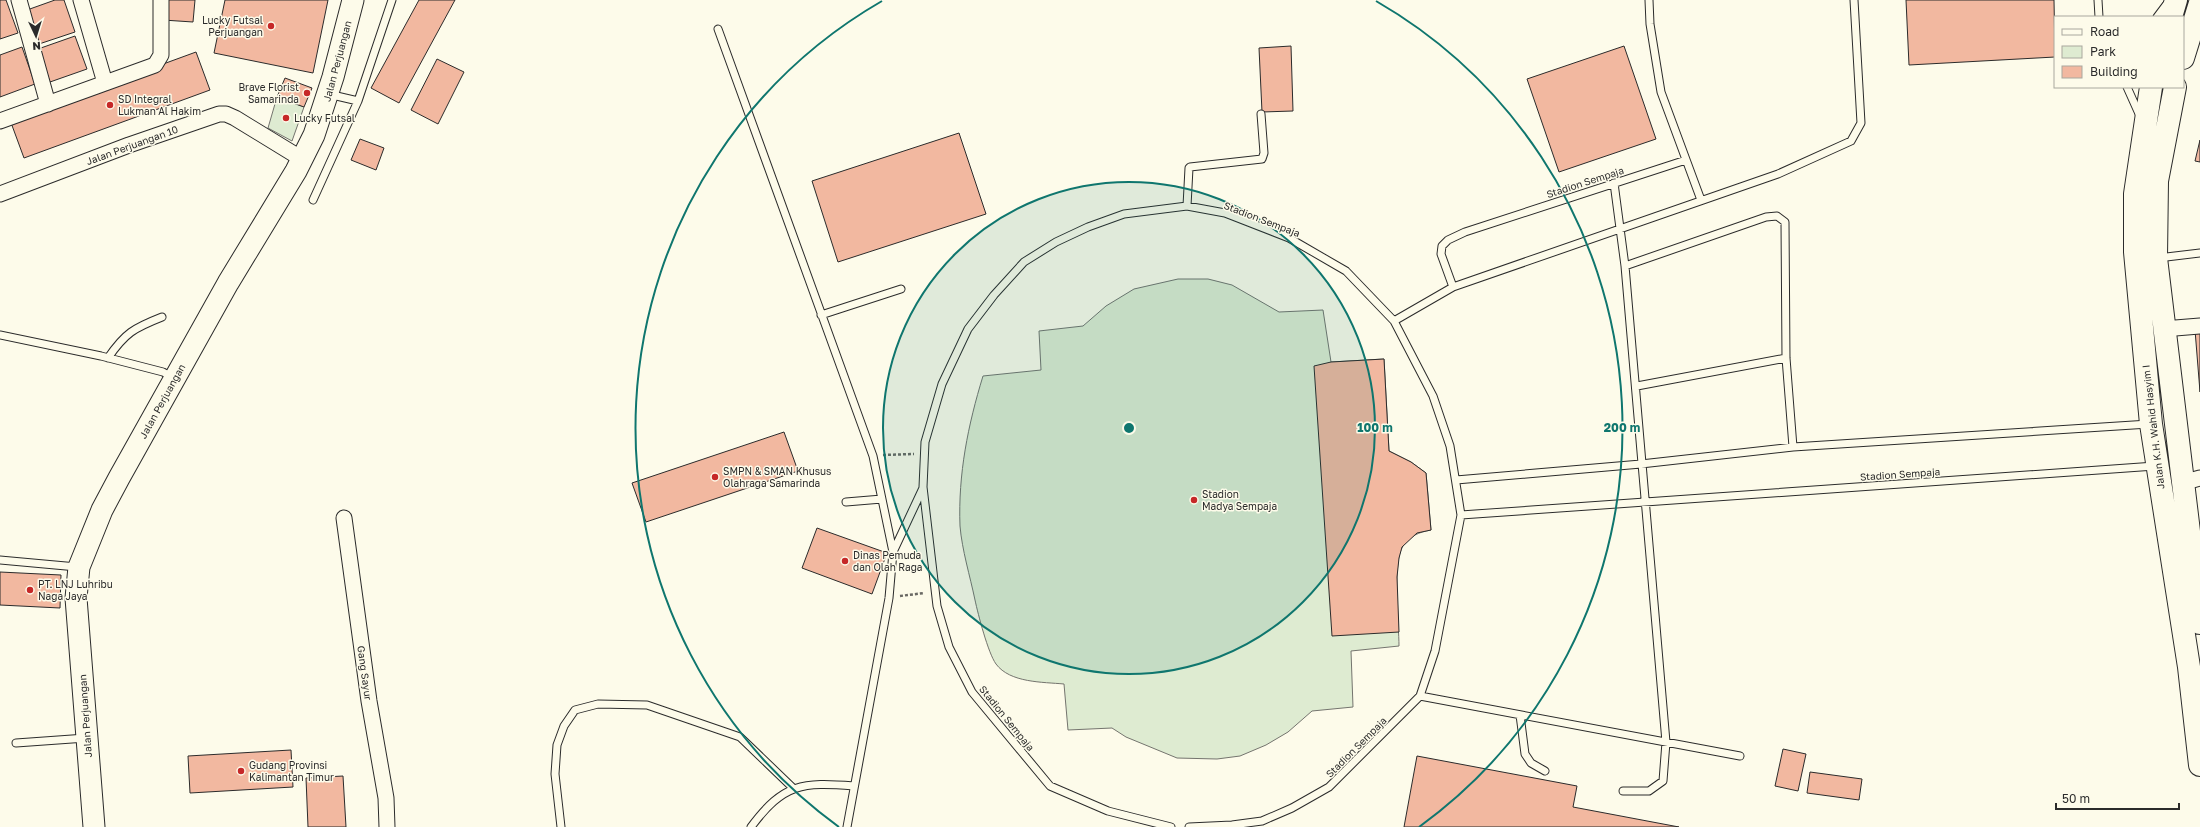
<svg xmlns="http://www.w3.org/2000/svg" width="2200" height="827" viewBox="0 0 2200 827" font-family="'Golos Text',sans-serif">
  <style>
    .green { fill: #deebd1; stroke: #74746e }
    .building { fill: #f2b8a0; stroke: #2b2b2b }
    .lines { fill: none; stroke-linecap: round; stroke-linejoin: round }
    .lane-casing { stroke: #2b2b2b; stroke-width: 9 }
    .street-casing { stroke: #2b2b2b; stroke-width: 17 }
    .secondary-casing { stroke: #2b2b2b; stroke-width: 23 }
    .primary-casing { stroke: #2b2b2b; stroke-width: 24 }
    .path { stroke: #6a6964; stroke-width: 2.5; stroke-dasharray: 3 2; stroke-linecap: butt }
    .lane { stroke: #fdfbea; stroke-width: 7 }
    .street { stroke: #fdfbea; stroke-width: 15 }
    .secondary { stroke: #fdfbea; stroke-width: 21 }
    .primary { stroke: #fdfbea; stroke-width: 22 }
    .ring { fill: none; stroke: #0f766e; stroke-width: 2 }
    .poi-dot { fill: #c62828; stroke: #fdfbea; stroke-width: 1.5 }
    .labels { text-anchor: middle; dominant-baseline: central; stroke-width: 3; stroke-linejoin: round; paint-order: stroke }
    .poi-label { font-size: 10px; fill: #2b2b2b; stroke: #fdfbea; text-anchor: start }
    .street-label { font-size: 10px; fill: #2b2b2b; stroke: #fdfbea }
    .centre { fill: #0f766e; stroke: #fdfbea; stroke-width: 2 }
    .ring-label { font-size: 12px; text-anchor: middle; font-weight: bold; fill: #0f766e; stroke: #fdfbea; stroke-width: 3; stroke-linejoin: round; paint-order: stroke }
  </style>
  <rect width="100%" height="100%" fill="#fdfbea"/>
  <path class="green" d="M 277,97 L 304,107 L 292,141 L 268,128 Z
    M 1178,279 L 1208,279 L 1232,285 L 1279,312 L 1323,310 L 1331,362 L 1384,359 L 1389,451 L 1411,462 L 1426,473 L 1431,530 C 1419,532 1410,536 1403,546 C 1392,562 1399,625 1399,646 L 1351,651 L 1353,707 L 1312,711 L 1288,732 L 1266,745 L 1240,756 L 1217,759 L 1177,758 L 1126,737 L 1112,728 L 1068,730 L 1064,684 C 1043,682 1010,683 996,664 C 988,653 978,614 975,600 C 970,576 962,550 960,526 C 958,474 968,425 983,376 L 1041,370 L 1039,331 L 1083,326 L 1106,306 L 1134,289 Z"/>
  <path class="building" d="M 0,0 L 6,0 L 18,33 L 0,39 Z
    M 55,0 L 64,0 L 75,32 L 39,44 L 27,10 Z
    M 164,0 L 195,0 L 193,22 L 163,20 Z
    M 225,0 L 328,0 L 313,73 L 214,53 Z
    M 419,0 L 455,0 L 399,103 L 371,88 Z
    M 1906,0 L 2054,0 L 2055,57 L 1909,65 Z
    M 75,36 L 87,69 L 50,82 L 38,49 Z
    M 1291,46 L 1293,111 L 1262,112 L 1259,48 Z
    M 1624,46 L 1656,139 L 1559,172 L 1527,79 Z
    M 22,47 L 35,84 L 0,97 L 0,55 Z
    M 196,52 L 210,90 L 24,158 L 10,120 Z
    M 437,59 L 464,72 L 438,124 L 411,110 Z
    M 285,78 L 312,88 L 304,107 L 277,97 Z
    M 959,133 L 986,214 L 838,262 L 812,181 Z
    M 360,139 L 384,148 L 376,170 L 351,160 Z
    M 2200,140 L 2200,162 L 2195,161 Z
    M 2195,330 L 2200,330 L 2200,392 Z
    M 1384,359 L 1389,451 L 1411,462 L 1426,473 L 1431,530 L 1417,533 L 1402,547 L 1399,558 L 1397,577 L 1399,632 L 1332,636 L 1314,366 L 1331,362 Z
    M 784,432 L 798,471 L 646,522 L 632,483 Z
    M 817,528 L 887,553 L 872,594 L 802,568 Z
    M 0,572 L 61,575 L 60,608 L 0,605 Z
    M 1783,749 L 1806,754 L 1798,791 L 1775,786 Z
    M 291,750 L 293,787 L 190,793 L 188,756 Z
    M 1417,756 L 1577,786 L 1573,807 L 1679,827 L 1404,827 Z
    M 1810,772 L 1862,779 L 1859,800 L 1807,793 Z
    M 343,776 L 346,827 L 308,827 L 306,778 Z"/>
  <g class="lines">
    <defs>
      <path id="lane" d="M 1649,0 L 1650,24 L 1661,92 L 1701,200
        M 2098,0 L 2099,17
        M 2157,17 L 2166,5
        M 718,29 L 873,456 L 893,552
        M 2127,87 L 2140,116
        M 328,94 L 358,101 L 392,0
        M 1614,183 L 1625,266 L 1766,217 L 1777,216 L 1785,222 L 1786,358 L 1793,447
        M 313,200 L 358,101
        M 1187,206 L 1189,168 L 1190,167 L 1262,159 L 1264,153 L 1261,114
        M 2158,258 L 2200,253
        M 1453,287 L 1441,254 L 1442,246 L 1448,240 L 1465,232 L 1686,160
        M 821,315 L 901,289
        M 1394,321 L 1453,287 L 1778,174 L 1851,141 L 1861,123 L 1854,0
        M 0,335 L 101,356 L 163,372 L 174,378
        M 108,358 C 125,333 134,328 162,317
        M 1637,386 L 1786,358
        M 1456,480 L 1641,464 L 1793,447 L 2149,424
        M 846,502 L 882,499
        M 1461,515 L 2155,466
        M 0,560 L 77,567
        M 1420,696 L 1740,756
        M 1520,715 L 1525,754 L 1531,763 L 1545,771
        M 16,743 L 86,738
        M 1623,791 L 1649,791 L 1663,781 L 1666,742 L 1625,266
        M 561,827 L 555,774 L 557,745 L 564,726 L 575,710 L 598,704 L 647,705 L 740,737 L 793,788
        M 751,827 C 784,783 802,782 854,786
        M 847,827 L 889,598 L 893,552 L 923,488
        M 1171,827 L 1108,811 L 1050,786 L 972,692 L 949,647 L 937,606 L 923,487 L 925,442 L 942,384 L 968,329 L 994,295 L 1024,262 L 1056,242 L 1088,227 L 1124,214 L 1187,206 L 1225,213 L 1289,238 L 1346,271 L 1394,321 L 1433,396 L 1450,446 L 1461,515 L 1435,651 L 1420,696 L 1329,787 L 1292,808 L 1262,821 L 1232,825 L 1189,827"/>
      <path id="street" d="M 19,0 L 48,104
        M 81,0 L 105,83
        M 0,121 L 155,65 L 161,55 L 161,0
        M 0,194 L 129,145 L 219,114 L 226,114 L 235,118 L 302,159
        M 2163,329 L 2200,326
        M 2182,483 L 2200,478
        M 344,518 L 369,701 L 386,798 L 387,827"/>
      <path id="secondary" d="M 94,827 L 76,598 L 79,567 L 102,510 L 119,478 L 228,283 L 296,171 L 314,135 L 333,77 L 353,0"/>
      <path id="primary" d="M 2171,17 L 2176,0
        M 2183,58 L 2200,3
        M 2151,87 L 2135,194 L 2135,252 L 2151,424 L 2189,667 L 2200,765
        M 2175,87 L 2157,181 L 2156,258 L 2200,623"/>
    </defs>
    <use href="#lane" class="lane-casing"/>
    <use href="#street" class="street-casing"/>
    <use href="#secondary" class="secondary-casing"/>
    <use href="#primary" class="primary-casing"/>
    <path class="path" d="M 883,455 L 914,454
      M 900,596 L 924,593"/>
    <use href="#lane" class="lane"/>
    <use href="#street" class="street"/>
    <use href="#secondary" class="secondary"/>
    <use href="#primary" class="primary"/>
  </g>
  <circle cx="1129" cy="428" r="246" fill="#0f766e" fill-opacity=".12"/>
  <g class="ring">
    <circle cx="1129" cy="428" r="246"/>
    <path d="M839 827A493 493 0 0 1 882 1M1376 1A493 493 0 0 1 1419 827"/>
  </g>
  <g class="poi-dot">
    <circle cx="271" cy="26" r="4"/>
    <circle cx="307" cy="93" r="4"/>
    <circle cx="110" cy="105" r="4"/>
    <circle cx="286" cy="118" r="4"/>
    <circle cx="715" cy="477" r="4"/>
    <circle cx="1194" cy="500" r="4"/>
    <circle cx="845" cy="561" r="4"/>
    <circle cx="30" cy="590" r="4"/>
    <circle cx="241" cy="771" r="4"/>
  </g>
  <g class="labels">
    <g class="poi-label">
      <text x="263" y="20" text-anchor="end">Lucky Futsal<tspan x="263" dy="12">Perjuangan</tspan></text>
      <text x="299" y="87" text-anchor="end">Brave Florist<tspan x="299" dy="12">Samarinda</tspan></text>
      <text x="118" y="99">SD Integral<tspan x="118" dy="12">Lukman Al Hakim</tspan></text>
      <text x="294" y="118">Lucky Futsal</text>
      <text x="723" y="471">SMPN &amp; SMAN Khusus<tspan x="723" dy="12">Olahraga Samarinda</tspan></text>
      <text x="1202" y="494">Stadion<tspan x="1202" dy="12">Madya Sempaja</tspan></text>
      <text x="853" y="555">Dinas Pemuda<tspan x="853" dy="12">dan Olah Raga</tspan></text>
      <text x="38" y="584">PT. LNJ Luhribu<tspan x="38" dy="12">Naga Jaya</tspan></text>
      <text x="249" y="765">Gudang Provinsi<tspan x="249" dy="12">Kalimantan Timur</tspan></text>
    </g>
    <g class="street-label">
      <text transform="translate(337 61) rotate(-75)">Jalan Perjuangan</text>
      <text transform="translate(132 145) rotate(-20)">Jalan Perjuangan 10</text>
      <text transform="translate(1585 182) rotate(-18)">Stadion Sempaja</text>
      <text transform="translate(1262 219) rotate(21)">Stadion Sempaja</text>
      <text transform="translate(162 401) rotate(-61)">Jalan Perjuangan</text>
      <text transform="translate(2153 427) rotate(-97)">Jalan K.H. Wahid Hasyim I</text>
      <text transform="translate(1900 474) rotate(-4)">Stadion Sempaja</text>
      <text transform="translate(365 673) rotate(82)">Gang Sayur</text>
      <text transform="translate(85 716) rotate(-94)">Jalan Perjuangan</text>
      <text transform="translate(1007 718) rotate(51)">Stadion Sempaja</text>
      <text transform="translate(1356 747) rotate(-45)">Stadion Sempaja</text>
    </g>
  </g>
  <circle cx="1129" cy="428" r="6" class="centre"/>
  <g class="ring-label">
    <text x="1375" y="432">100 m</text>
    <text x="1622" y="432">200 m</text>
  </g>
  <rect x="2054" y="16" width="130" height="72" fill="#fdfbea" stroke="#a9a89e"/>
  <rect x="2062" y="29" width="20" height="6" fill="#fdfbea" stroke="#a9a89e"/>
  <text x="2090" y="36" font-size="12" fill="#2b2b2b">Road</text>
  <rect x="2062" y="46" width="20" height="12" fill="#deebd1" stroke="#a9a89e"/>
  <text x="2090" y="56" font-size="12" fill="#2b2b2b">Park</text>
  <rect x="2062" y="66" width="20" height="12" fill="#f2b8a0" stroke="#a9a89e"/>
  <text x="2090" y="76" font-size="12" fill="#2b2b2b">Building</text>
  <g transform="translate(36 36) rotate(176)" stroke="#fdfbea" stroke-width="3" paint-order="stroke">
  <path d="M0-3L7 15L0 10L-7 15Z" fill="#2b2b2b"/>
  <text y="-6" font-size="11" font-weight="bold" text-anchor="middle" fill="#2b2b2b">N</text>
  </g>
  <path d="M2056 803v6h123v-6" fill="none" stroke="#2b2b2b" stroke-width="2"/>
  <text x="2062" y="803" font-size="12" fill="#2b2b2b" stroke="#fdfbea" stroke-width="3" paint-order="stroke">50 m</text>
</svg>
